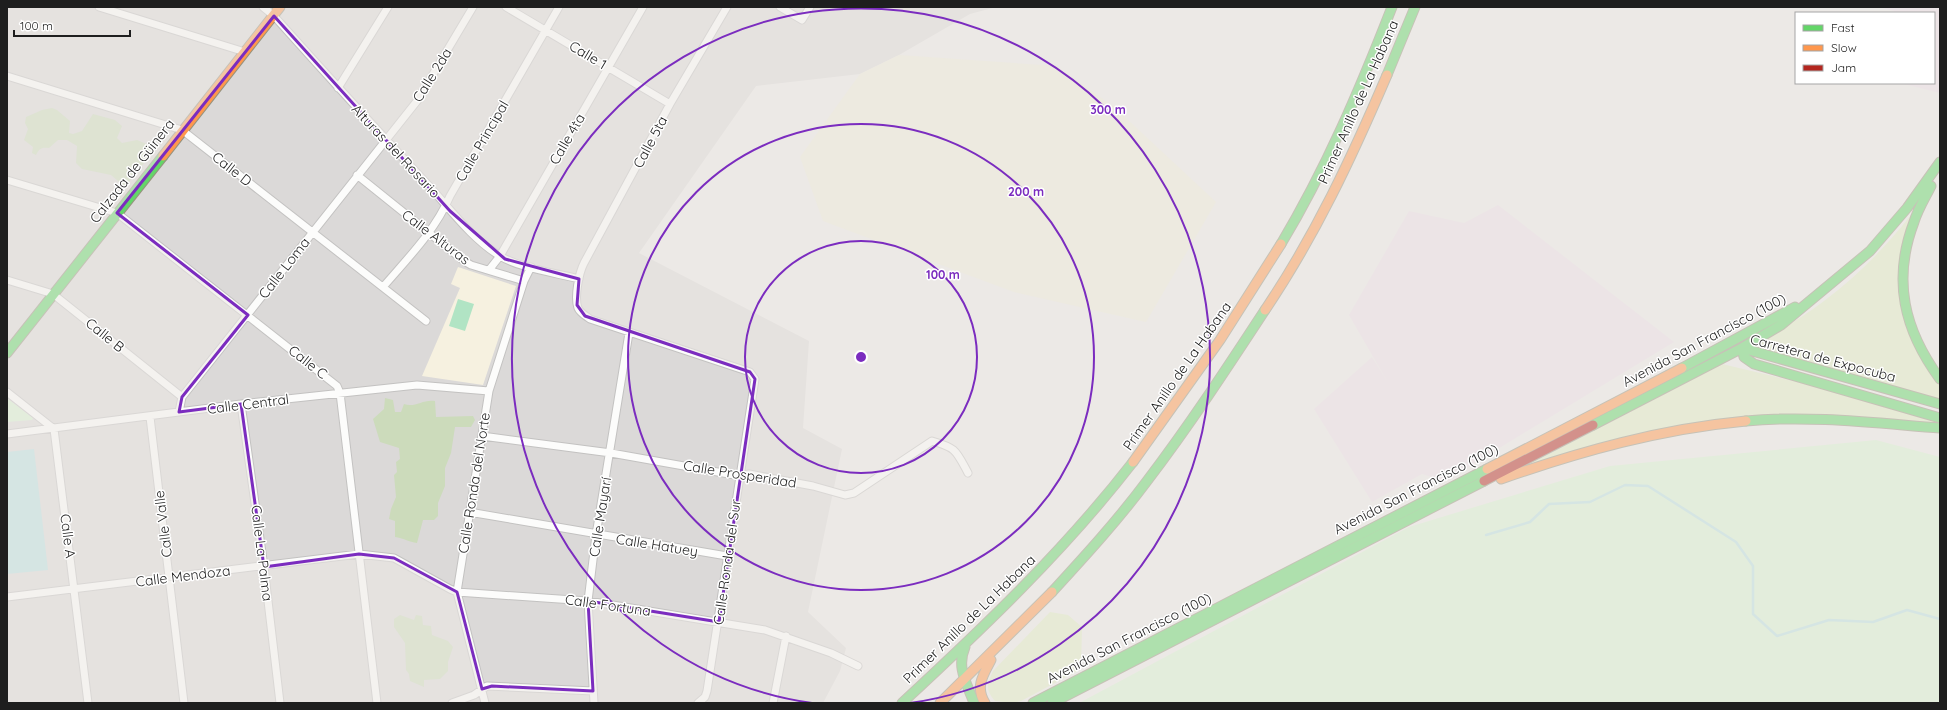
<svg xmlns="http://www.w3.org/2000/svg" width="1947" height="710" viewBox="0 0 1947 710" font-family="Quicksand,sans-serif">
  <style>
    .residential { fill: #dbd9d8 }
    .industrial { fill: #eadee7 }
    .education { fill: #f6f1e0 }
    .farmland { fill: #edead9 }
    .grass { fill: #dfeac4 }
    .forest { fill: #ccdbbb }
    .park { fill: #d7f2d1 }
    .pitch { fill: #b1e4c4 }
    .water { fill: #b9dfe0 }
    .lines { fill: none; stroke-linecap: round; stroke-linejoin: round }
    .stream { stroke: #b9dfe0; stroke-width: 2.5 }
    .street-casing { stroke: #c3c2c1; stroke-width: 9 }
    .fast-casing { stroke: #97937e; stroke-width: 11 }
    .slow-casing { stroke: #97937e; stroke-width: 11 }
    .jam-casing { stroke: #97937e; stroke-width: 11 }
    .street { stroke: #fcfcfb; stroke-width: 7 }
    .fast { stroke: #63d668; stroke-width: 9 }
    .slow { stroke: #ff974d; stroke-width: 9 }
    .jam { stroke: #b3261e; stroke-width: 9 }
    .marked { fill: none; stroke: #7b2cbf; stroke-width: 3; stroke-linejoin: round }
    .ring { fill: none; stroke: #7b2cbf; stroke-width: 2 }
    .labels { text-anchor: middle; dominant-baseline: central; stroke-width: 3; stroke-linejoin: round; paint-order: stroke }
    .street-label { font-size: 14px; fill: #1e1e1e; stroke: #fff }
    .centre { fill: #7b2cbf; stroke: #fff; stroke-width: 2 }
    .ring-label { font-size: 12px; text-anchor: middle; font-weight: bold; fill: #7b2cbf; stroke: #fff; stroke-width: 3; stroke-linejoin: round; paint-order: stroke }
  </style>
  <rect width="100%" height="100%" fill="#ece9e6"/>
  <path class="residential" d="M 7,7 L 996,7 L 970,14 L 899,55 L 860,74 L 756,86 L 639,253 L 809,341 L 803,428 L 842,449 L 808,612 L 846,648 L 840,671 L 823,703 L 7,703 Z"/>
  <path class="industrial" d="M 1879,7 L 1940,7 L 1940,93 L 1900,83 L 1934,83 L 1934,13 L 1894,13 L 1894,11 Z
    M 1498,205 L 1674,342 L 1445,481 L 1422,474 L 1372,502 L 1314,409 L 1372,357 L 1387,381 L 1349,315 L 1409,211 L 1464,223 Z"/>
  <path class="education" d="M 458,267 L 516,286 L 483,385 L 422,376 L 460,288 L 451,284 Z"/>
  <path class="farmland" d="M 899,55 L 1056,66 L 1113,106 L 1216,202 L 1146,322 L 1014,292 L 823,221 L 800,157 L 860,74 Z"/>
  <path class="grass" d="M 1924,198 L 1899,295 L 1940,383 L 1940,401 L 1752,347 C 1776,332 1802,318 1824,301 C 1863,272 1895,237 1924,198 Z
    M 1722,364 L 1814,386 L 1940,423 L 1731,420 L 1518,470 Z
    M 1050,612 L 1068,615 L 1082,627 L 1081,669 L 1021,701 L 1013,703 L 995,701 C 985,689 987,684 993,671 Z"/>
  <path class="forest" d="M 52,108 L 57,110 L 70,121 L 69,133 L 73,134 L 82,131 L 93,114 L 115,120 L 122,126 L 117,138 L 122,143 L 137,140 L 156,148 L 125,187 L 111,175 L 82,169 L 76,163 L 77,146 L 67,140 L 58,140 L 49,148 C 41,147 39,149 36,155 L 32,153 L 33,147 L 24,140 L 28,129 L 25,123 L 26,117 L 42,110 Z
    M 385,398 L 393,400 L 395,412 L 401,412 L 404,404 C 415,408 423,399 435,401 L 436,417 L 473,416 L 475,420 L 471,427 L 455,427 L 451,453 L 445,468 L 445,486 L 438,503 L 438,516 L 434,520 L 423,520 L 417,543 C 409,542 403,538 395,537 L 395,521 L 389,519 L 391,509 L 396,497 L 394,475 L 397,472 L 396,462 L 400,459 L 399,448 L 380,442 L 373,419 L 384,409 Z
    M 400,615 L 414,620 L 416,615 L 422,616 L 423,625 L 431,626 L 432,635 L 448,641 L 453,647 L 448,662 L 448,671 L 440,679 L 424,680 L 424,687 L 410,681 L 409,674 L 406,670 L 405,643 L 394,627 L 394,619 Z"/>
  <path class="park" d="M 8,399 L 33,418 L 32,420 L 7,422 Z
    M 1876,440 L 1940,457 L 1940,703 L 1079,703 L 1409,527 L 1610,466 Z"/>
  <path class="pitch" d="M 458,299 L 474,304 L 465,331 L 449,326 Z"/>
  <path class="water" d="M 34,449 L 48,570 L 7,574 L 7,452 Z"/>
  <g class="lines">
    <path class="stream" d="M 1486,535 L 1530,522 L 1549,504 L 1590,502 L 1625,485 L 1648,486 L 1736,542 L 1753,566 L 1753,614 L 1777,636 L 1829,620 L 1873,622 L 1907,610 L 1940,619"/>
    <defs>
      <path id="street" d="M 99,7 L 245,52
        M 263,7 L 274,16 C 325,73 377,130 429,186 C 451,210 472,239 500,256 C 519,268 556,273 579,279
        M 506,7 L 670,104
        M 780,7 L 802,20 L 810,7
        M 7,76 L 182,130 L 426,321
        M 338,88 L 388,7
        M 357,175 L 464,261 L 471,265 L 524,281
        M 7,180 L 117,213 L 337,386 L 340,393 L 377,703
        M 489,270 L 500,256 L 643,7
        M 7,280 L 53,294 L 182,397 L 179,412
        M 383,287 C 407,259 435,231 450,196 L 559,7
        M 7,392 L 54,429 L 88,703
        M 182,397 L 417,101 L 473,7
        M 241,404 L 264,567 L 280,703
        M 150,417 L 184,703
        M 7,434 L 241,404 L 417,385 L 489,391
        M 482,436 L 611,453 L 740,476 L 749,474 L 813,486 L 845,495 L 854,493 L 932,441 C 957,448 956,451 968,473
        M 469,512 L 727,556
        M 7,597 L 359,554 L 394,558 L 450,589 L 457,592 L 588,601 L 765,630 L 831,653 L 858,666
        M 452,703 L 474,695 L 487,686 L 593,691
        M 485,703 L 457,592 L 489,391 L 524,281 L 531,267
        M 594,703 L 588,601 L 596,535 L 629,333
        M 698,703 L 705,697 L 707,691 L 755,379 L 750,372 L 590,319 C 586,316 580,313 578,308 C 574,297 579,273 584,263 L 670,104 L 727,7
        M 773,703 L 786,636"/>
      <path id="fast" d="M 1387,75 L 1415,7
        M 1931,186 C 1925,198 1918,209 1914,222 C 1892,280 1904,330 1940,379
        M 1281,244 C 1326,169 1360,89 1392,7
        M 7,353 L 163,156
        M 1682,368 L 1795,307
        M 1940,404 L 1742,348 L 1744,357 L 1754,364 L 1940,418
        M 1746,421 C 1810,415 1875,423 1940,428
        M 1593,425 L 1742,348 L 1781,325 L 1870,251 L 1907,208 L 1940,162
        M 1052,592 C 1085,556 1118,520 1147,481 C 1189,426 1227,368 1265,310
        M 965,647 C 956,668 967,683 974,703
        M 902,703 C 984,627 1064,551 1133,462
        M 1033,703 L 1487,469
        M 1052,703 L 1484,481"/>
      <path id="slow" d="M 163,156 L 280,7
        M 1265,310 C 1315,236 1352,157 1387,75
        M 1133,462 L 1220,340 L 1281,244
        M 1487,469 L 1682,368
        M 1501,479 C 1582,451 1660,429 1746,421
        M 940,703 L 1052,592
        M 985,703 C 975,687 983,675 991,660"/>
      <path id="jam" d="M 1484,481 L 1593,425"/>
    </defs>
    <use href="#street" class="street-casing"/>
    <use href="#fast" class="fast-casing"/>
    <use href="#slow" class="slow-casing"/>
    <use href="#jam" class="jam-casing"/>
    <use href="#street" class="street"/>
    <use href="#fast" class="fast"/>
    <use href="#slow" class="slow"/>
    <use href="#jam" class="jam"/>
  </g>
  <path d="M0 0H1947V710H0ZM 274,16 L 450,211 L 505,259 L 579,279 L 577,305 L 585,316 L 750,372 L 755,379 L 719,622 L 588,601 L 593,691 L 492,686 L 482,689 L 457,592 L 394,558 L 359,554 L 264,567 L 241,404 L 179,412 L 182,397 L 248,315 L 117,213 Z" fill="#ece9e6" fill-opacity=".55" fill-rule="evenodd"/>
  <path class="marked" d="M 274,16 L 450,211 L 505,259 L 579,279 L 577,305 L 585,316 L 750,372 L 755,379 L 719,622 L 588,601 L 593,691 L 492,686 L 482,689 L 457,592 L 394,558 L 359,554 L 264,567 L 241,404 L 179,412 L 182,397 L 248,315 L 117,213 Z"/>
  <g class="ring">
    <circle cx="861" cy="357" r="116"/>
    <circle cx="861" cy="357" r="233"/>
    <path d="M812 703A349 349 0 1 1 910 703"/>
  </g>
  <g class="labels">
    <g class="street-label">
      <text transform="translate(588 55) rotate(31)">Calle 1</text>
      <text transform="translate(432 75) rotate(-58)">Calle 2da</text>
      <text transform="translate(1358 102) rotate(-66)">Primer Anillo de La Habana</text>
      <text transform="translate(567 139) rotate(-60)">Calle 4ta</text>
      <text transform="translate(482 141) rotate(-60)">Calle Principal</text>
      <text transform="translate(650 142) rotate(-62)">Calle 5ta</text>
      <text transform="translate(396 151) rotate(47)">Alturas del Rosario</text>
      <text transform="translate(232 169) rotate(38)">Calle D</text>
      <text transform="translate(132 171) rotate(-52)">Calzada de Güinera</text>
      <text transform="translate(436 237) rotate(37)">Calle Alturas</text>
      <text transform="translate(284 268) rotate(-52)">Calle Loma</text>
      <text transform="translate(105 335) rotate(39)">Calle B</text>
      <text transform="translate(1704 340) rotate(-28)">Avenida San Francisco (100)</text>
      <text transform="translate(1823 358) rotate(15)">Carretera de Expocuba</text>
      <text transform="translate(308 362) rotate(38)">Calle C</text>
      <text transform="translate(1177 376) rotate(-55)">Primer Anillo de La Habana</text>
      <text transform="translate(248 404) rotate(-7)">Calle Central</text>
      <text transform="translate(740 474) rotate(9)">Calle Prosperidad</text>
      <text transform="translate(474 483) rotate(-81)">Calle Ronda del Norte</text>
      <text transform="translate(1416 489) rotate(-27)">Avenida San Francisco (100)</text>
      <text transform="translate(600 517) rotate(-81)">Calle Mayarí</text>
      <text transform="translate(163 524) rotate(-97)">Calle Valle</text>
      <text transform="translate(68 536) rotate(83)">Calle A</text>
      <text transform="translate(657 545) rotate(9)">Calle Hatuey</text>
      <text transform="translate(262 553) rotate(83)">Calle La Palma</text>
      <text transform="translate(727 562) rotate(-82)">Calle Ronda del Sur</text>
      <text transform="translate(183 576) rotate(-7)">Calle Mendoza</text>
      <text transform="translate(608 605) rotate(8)">Calle Fortuna</text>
      <text transform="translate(969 619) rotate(-44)">Primer Anillo de La Habana</text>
      <text transform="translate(1129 638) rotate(-27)">Avenida San Francisco (100)</text>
    </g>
  </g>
  <circle cx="861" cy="357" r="6" class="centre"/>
  <g class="ring-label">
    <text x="1108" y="114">300 m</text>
    <text x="1026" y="196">200 m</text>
    <text x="943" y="279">100 m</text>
  </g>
  <rect width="1947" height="710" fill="none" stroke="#1e1e1e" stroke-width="16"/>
  <rect x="1795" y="12" width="140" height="72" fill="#ffffff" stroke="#a5a5a5"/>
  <rect x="1803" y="25" width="20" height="6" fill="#63d668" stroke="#a5a5a5"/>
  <text x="1831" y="32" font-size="12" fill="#1e1e1e">Fast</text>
  <rect x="1803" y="45" width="20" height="6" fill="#ff974d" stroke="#a5a5a5"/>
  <text x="1831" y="52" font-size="12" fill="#1e1e1e">Slow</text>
  <rect x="1803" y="65" width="20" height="6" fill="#b3261e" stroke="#a5a5a5"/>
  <text x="1831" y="72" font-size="12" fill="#1e1e1e">Jam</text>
  <path d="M14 30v6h116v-6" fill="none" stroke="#1e1e1e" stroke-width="2"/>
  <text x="20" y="30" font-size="12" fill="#1e1e1e" stroke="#ffffff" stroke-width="3" paint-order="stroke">100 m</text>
</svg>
